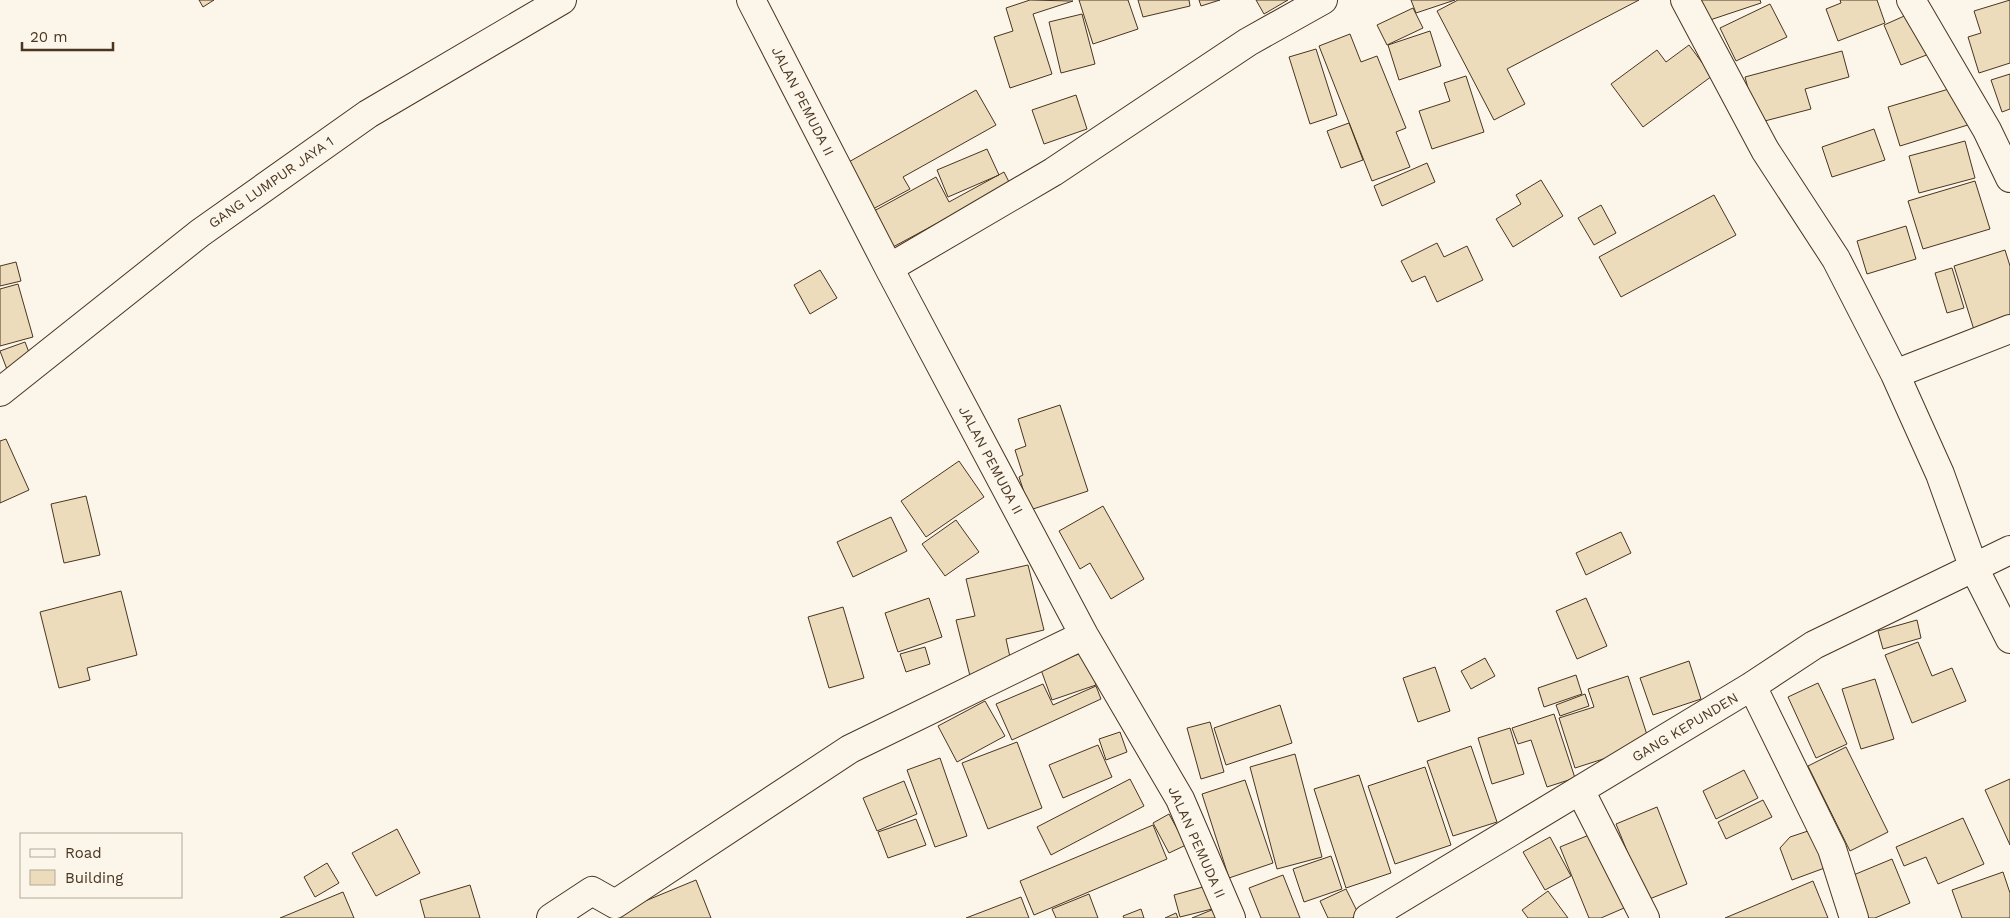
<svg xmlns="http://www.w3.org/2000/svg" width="2010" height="918" viewBox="0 0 2010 918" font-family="'Work Sans',sans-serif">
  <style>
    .building { fill: #ecdcbc; stroke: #4a3520 }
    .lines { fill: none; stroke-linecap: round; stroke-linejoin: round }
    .minor-casing { stroke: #4a3520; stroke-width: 30 }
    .minor { stroke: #fbf6e9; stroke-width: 28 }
    .labels { text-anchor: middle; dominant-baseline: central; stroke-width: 4; stroke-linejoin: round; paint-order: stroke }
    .street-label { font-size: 14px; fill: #4a3520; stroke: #fbf6e9 }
  </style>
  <rect width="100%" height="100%" fill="#fbf6e9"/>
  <path class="building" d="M 199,0 L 214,0 L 203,7 Z
    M 1030,0 L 1073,1 L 1033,14 L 1052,74 L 1010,88 L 994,37 L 1013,31 L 1006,8 Z
    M 1079,0 L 1128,0 L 1138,29 L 1093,44 Z
    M 1138,0 L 1189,0 L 1190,6 L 1143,17 Z
    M 1199,0 L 1220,0 L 1201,6 Z
    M 1256,0 L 1288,0 L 1264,14 Z
    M 1411,0 L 1455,0 L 1416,13 Z
    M 1458,0 L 1639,0 L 1507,69 L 1525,104 L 1494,120 L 1437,11 Z
    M 1697,0 L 1760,0 L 1761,3 L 1704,22 Z
    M 1840,0 L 1877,0 L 1885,23 L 1838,41 L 1826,9 L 1841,3 Z
    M 2010,0 L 2010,63 L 1979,73 L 1968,37 L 1981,33 L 1974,11 Z
    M 1770,4 L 1787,37 L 1736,61 L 1720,28 Z
    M 1413,8 L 1423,28 L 1387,45 L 1377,25 Z
    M 1911,13 L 1929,54 L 1901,65 L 1884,25 Z
    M 1082,14 L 1095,64 L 1061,73 L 1049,22 Z
    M 1430,31 L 1441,66 L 1399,80 L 1388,45 Z
    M 1350,34 L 1361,62 L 1377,56 L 1406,128 L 1396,132 L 1410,167 L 1372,181 L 1319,46 Z
    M 1689,45 L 1712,76 L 1643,127 L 1611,84 L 1657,50 L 1666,62 Z
    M 1316,49 L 1337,115 L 1310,124 L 1289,57 Z
    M 1842,51 L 1849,77 L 1805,89 L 1811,109 L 1757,123 L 1745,77 Z
    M 2010,74 L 2010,109 L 2002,112 L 1991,80 Z
    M 1466,76 L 1484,132 L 1432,149 L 1419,111 L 1450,101 L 1444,83 Z
    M 1959,86 L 1971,124 L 1900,146 L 1888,107 Z
    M 976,90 L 996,125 L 903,177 L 910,189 L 873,209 L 847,163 Z
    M 1076,95 L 1087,129 L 1044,144 L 1032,110 Z
    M 1349,123 L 1363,160 L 1341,168 L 1327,131 Z
    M 1874,129 L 1885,160 L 1832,177 L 1822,147 Z
    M 1965,141 L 1975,178 L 1919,193 L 1909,156 Z
    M 987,149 L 999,175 L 948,197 L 937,170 Z
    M 1427,163 L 1435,182 L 1382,206 L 1374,186 Z
    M 1004,172 L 1010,184 L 893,247 L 874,211 L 936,177 L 949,202 Z
    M 1541,180 L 1563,216 L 1513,247 L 1496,219 L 1521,204 L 1516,195 Z
    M 1975,181 L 1990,229 L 1923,249 L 1908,201 Z
    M 1714,195 L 1736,235 L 1621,297 L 1599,257 Z
    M 1601,205 L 1616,233 L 1594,245 L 1578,218 Z
    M 1906,226 L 1916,259 L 1867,274 L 1857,241 Z
    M 1437,243 L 1444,257 L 1467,246 L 1483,280 L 1437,302 L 1425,276 L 1412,282 L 1401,261 Z
    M 2005,250 L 2010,266 L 2010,322 L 1975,333 L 1954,266 Z
    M 16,262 L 21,281 L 0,286 L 0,266 Z
    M 1952,268 L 1964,308 L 1947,313 L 1935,273 Z
    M 820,270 L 837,298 L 810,314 L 794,285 Z
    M 18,284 L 33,337 L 0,346 L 0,289 Z
    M 25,342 L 33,363 L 8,372 L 0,351 Z
    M 1060,405 L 1088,491 L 1030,510 L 1019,477 L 1023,475 L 1015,450 L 1026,446 L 1018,419 Z
    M 6,439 L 29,490 L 0,503 L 0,441 Z
    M 959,461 L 984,497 L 926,537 L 901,501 Z
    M 86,496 L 100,555 L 64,563 L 51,504 Z
    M 1103,506 L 1144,579 L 1111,599 L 1090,563 L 1080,569 L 1059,531 Z
    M 891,517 L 907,551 L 853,577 L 837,542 Z
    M 956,520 L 979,552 L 945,576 L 922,544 Z
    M 1621,532 L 1631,553 L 1586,575 L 1576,553 Z
    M 1028,565 L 1044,630 L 1006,639 L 1012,666 L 970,676 L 956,620 L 975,616 L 966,579 Z
    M 121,591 L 137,655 L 87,668 L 90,680 L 59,688 L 40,612 Z
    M 929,598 L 942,637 L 898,652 L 885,613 Z
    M 1586,598 L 1607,646 L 1577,659 L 1556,611 Z
    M 843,607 L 864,678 L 829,688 L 808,617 Z
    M 1917,620 L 1921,638 L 1883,649 L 1878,631 Z
    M 1918,642 L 1932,676 L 1952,668 L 1966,701 L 1912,723 L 1885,655 Z
    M 925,647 L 930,664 L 906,672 L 900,654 Z
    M 1085,652 L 1096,685 L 1052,700 L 1040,667 Z
    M 1485,658 L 1495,676 L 1471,689 L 1461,671 Z
    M 1689,661 L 1701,699 L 1653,715 L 1640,678 Z
    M 1435,667 L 1450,711 L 1418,722 L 1403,678 Z
    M 1576,675 L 1582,694 L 1544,707 L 1538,688 Z
    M 1628,676 L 1650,744 L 1575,768 L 1559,718 L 1594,707 L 1588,689 Z
    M 1875,679 L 1894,739 L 1861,749 L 1842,689 Z
    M 1818,683 L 1847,744 L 1816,758 L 1788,697 Z
    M 1043,684 L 1053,705 L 1096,686 L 1101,699 L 1012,740 L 996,704 Z
    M 1585,694 L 1589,706 L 1560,716 L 1556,705 Z
    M 985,701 L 1005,736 L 957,762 L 938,726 Z
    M 1280,705 L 1292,743 L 1226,765 L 1214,728 Z
    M 1554,714 L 1575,778 L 1547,787 L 1531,740 L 1518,744 L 1512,728 Z
    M 1210,722 L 1224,772 L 1201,779 L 1187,728 Z
    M 1510,728 L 1524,774 L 1492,784 L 1478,738 Z
    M 1120,732 L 1127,752 L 1106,760 L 1099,739 Z
    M 1017,742 L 1042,808 L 988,829 L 962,763 Z
    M 1098,745 L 1112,777 L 1063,798 L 1049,765 Z
    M 1471,746 L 1497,822 L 1453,836 L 1427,761 Z
    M 1846,747 L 1888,832 L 1850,851 L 1808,766 Z
    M 1295,754 L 1322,857 L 1277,869 L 1250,767 Z
    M 940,758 L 967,836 L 935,847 L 907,770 Z
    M 1425,767 L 1451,845 L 1395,864 L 1368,786 Z
    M 1744,770 L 1758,798 L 1716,819 L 1703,791 Z
    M 1359,775 L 1391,873 L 1346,888 L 1314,789 Z
    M 1130,779 L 1144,806 L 1051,855 L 1037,827 Z
    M 2010,779 L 2010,845 L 1985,790 Z
    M 1245,780 L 1273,863 L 1229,878 L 1202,794 Z
    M 904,781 L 917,814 L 877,831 L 863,798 Z
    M 1763,800 L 1772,817 L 1726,839 L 1718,822 Z
    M 1657,807 L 1687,884 L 1647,900 L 1616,824 Z
    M 1169,814 L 1186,845 L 1169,853 L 1153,823 Z
    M 1963,818 L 1984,864 L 1938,884 L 1926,857 L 1904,866 L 1896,847 Z
    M 916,819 L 926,845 L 888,858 L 878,832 Z
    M 1153,825 L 1167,859 L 1034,915 L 1020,881 Z
    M 1817,828 L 1830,866 L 1792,880 L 1780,848 L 1790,837 Z
    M 397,829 L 420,873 L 376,896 L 352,853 Z
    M 1589,835 L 1598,856 L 1609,851 L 1631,905 L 1601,918 L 1589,918 L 1560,847 Z
    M 1550,837 L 1571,876 L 1545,890 L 1523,852 Z
    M 1331,856 L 1342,889 L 1304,902 L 1293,869 Z
    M 1892,859 L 1910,903 L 1875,918 L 1868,918 L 1851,876 Z
    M 327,863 L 339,883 L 315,897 L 304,877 Z
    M 2003,872 L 2010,893 L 2010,918 L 1962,918 L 1952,890 Z
    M 1283,875 L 1300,918 L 1261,918 L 1249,888 Z
    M 696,880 L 711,918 L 618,918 L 616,913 Z
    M 1813,881 L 1828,918 L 1725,918 Z
    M 470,885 L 480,918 L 425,918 L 420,900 Z
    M 1210,885 L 1216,908 L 1180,917 L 1174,895 Z
    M 1346,889 L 1359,915 L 1352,918 L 1328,918 L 1320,901 Z
    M 1548,891 L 1568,918 L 1528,918 L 1522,910 Z
    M 343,892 L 354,918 L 280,918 Z
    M 1089,894 L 1098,918 L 1056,918 L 1052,909 Z
    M 1021,897 L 1029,918 L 966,918 Z
    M 1219,907 L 1223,918 L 1192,918 Z
    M 1141,909 L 1144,918 L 1124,918 L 1123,916 Z
    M 1176,913 L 1178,918 L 1165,918 Z"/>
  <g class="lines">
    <defs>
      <path id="minor" d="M 751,0 L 889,268 L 1084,635 L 1180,799 L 1231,918
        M 1685,0 L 1765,150 L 1836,259 L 1895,374 L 1940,474 L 1973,566 L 2010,639
        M 1911,0 L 1987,130 L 2010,178
        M 889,268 L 1053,172 L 1248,42 L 1323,0
        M 1895,374 L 2010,329
        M 0,392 L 200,233 L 368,114 L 562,0
        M 1752,686 L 1832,849 L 1854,918
        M 1580,790 L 1645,918
        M 551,918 L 592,891 L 615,904 L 850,749 L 1084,635
        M 1368,918 L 1752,686 L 1814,645 L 2010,550"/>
    </defs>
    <use href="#minor" class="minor-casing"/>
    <use href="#minor" class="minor"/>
  </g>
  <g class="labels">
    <g class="street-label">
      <text transform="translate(803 101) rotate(63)">JALAN PEMUDA II</text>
      <text transform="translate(271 182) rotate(-35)">GANG LUMPUR JAYA 1</text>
      <text transform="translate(991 460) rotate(62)">JALAN PEMUDA II</text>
      <text transform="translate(1685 727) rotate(-31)">GANG KEPUNDEN</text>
      <text transform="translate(1197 842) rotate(66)">JALAN PEMUDA II</text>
    </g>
  </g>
  <rect x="20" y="833" width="162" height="65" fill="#fbf6e9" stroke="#b4a999"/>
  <rect x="30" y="849" width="25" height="8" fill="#fbf6e9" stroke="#b4a999"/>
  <text x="65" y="858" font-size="15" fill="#4a3520">Road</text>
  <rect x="30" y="870" width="25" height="15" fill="#ecdcbc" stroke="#b4a999"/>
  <text x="65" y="883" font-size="15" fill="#4a3520">Building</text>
  <path d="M22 42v8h91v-8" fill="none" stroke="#4a3520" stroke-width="2.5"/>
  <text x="30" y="42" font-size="15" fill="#4a3520" stroke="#fbf6e9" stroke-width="4" paint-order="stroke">20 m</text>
</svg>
